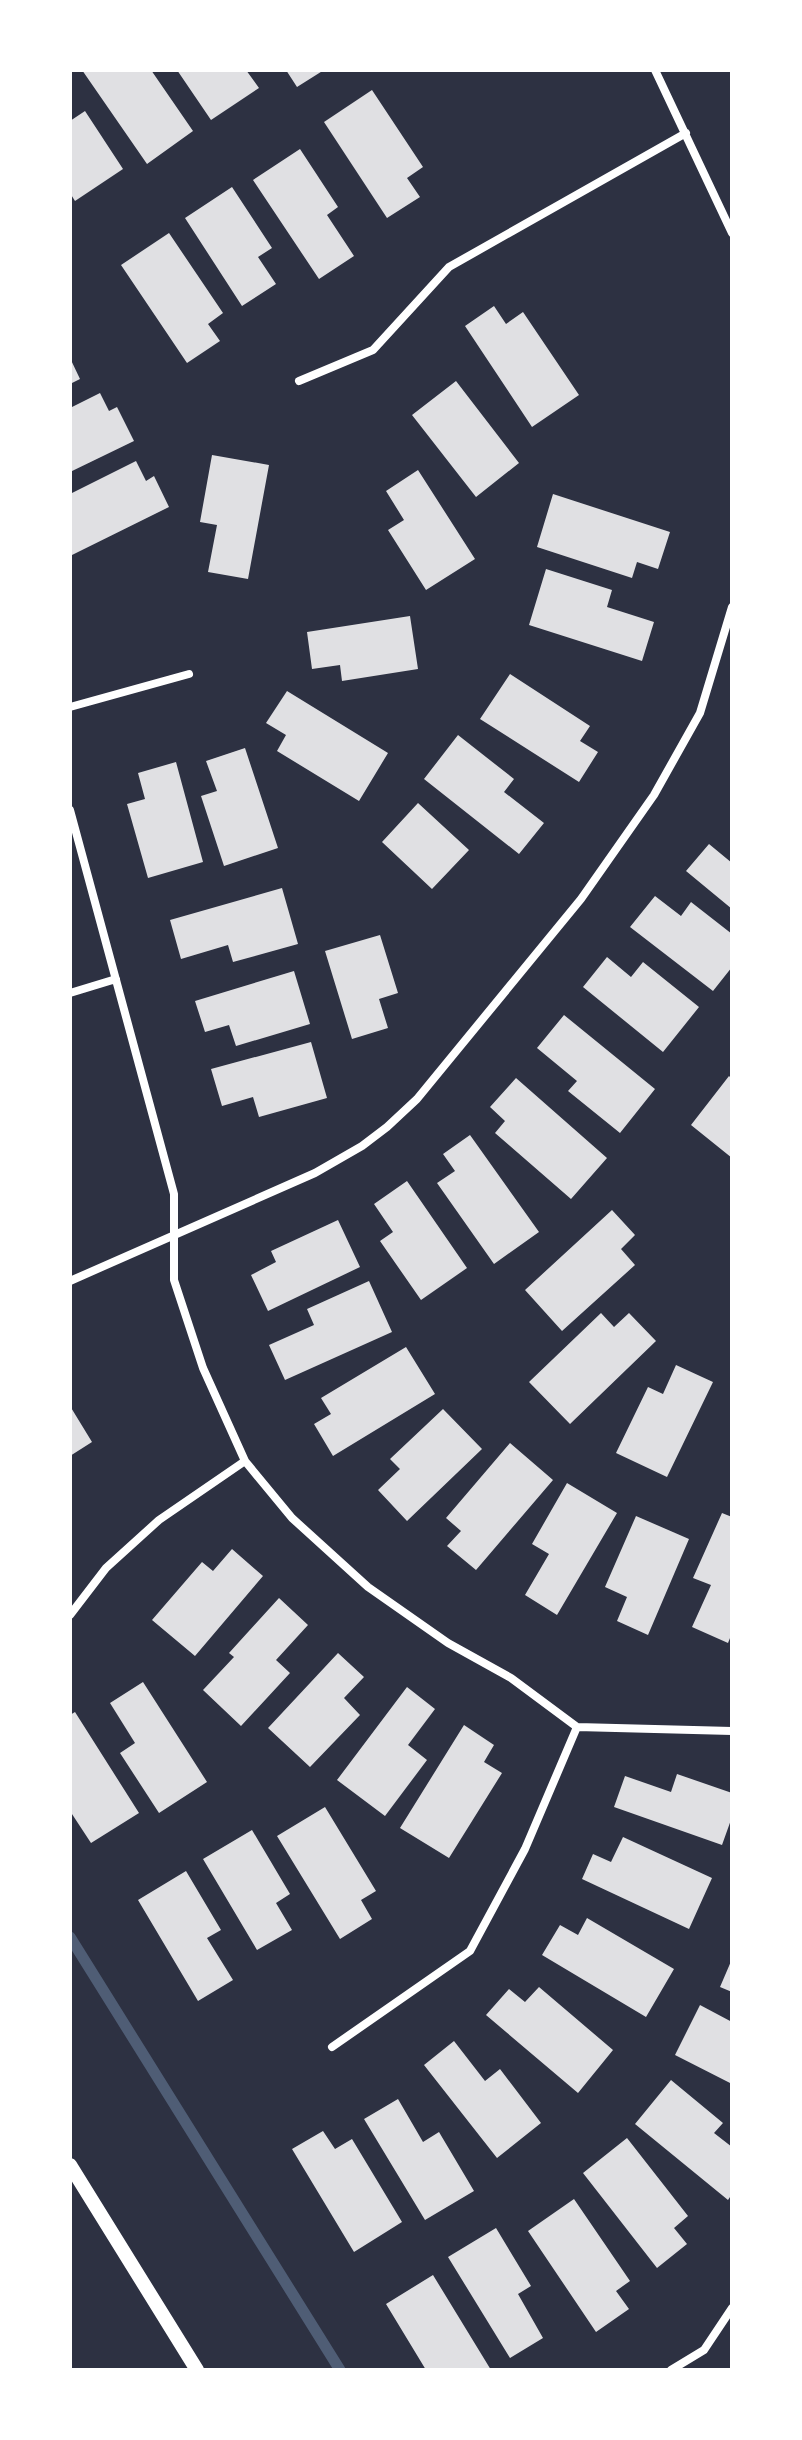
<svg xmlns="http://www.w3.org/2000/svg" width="802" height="2440" viewBox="0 0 802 2440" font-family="'Noto Sans',sans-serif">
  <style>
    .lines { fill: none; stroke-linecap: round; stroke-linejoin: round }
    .stream { stroke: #4f5d75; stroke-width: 11 }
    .building { fill: #e0e0e3 }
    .minor { stroke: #fff; stroke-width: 8 }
    .tertiary { stroke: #fff; stroke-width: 14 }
  </style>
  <rect width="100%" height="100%" fill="#2d3142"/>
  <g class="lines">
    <path class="stream" d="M 70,1937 L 340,2370"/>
  </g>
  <path class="building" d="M 82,70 L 151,70 L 193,131 L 147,164 Z
    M 177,70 L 246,70 L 259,88 L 211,120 Z
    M 286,70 L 324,70 L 297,87 Z
    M 372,90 L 423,167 L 407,178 L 420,197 L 387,218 L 324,122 Z
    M 85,111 L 123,169 L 75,201 L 70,193 L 70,121 Z
    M 300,149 L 338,207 L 327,215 L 354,256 L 319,279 L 253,180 Z
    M 232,187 L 272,248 L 258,257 L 276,284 L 242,306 L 185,218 Z
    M 169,233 L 223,313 L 208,324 L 220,341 L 187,363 L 121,265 Z
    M 494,306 L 506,324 L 523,312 L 579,395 L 532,427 L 465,326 Z
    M 70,358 L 80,379 L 70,384 Z
    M 456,381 L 519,463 L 476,497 L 412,415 Z
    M 100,393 L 109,411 L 117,407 L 134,441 L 70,472 L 70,408 Z
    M 212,455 L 269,465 L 248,579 L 208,572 L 217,525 L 200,522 Z
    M 136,461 L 146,481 L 154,476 L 169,507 L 70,556 L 70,494 Z
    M 418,470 L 475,559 L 426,590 L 388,530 L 404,520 L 386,491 Z
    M 553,494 L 670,532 L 658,569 L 637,562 L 632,578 L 537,547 Z
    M 546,569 L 612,590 L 607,607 L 654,622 L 642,661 L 529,625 Z
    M 410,616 L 418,669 L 342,681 L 340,665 L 312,669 L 307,632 Z
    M 510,674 L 590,726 L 580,741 L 598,752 L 579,782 L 480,719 Z
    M 287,691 L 388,753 L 359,801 L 277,751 L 286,735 L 266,723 Z
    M 458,735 L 514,779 L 504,792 L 544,823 L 519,854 L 424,779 Z
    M 245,748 L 278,848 L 224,866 L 201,796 L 217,791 L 206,761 Z
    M 176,762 L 203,862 L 148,878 L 127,804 L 145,799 L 138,773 Z
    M 418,803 L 469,850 L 432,889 L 382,842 Z
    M 709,844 L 732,863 L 732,909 L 686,871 Z
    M 282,888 L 298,944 L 233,962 L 228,945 L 181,959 L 170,920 Z
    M 655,896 L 681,916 L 691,902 L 732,934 L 732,967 L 713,991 L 630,927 Z
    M 380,935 L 398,993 L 379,999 L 388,1028 L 352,1039 L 325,951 Z
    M 607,957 L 631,977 L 643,962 L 699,1007 L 663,1052 L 583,987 Z
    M 294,971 L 310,1024 L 236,1046 L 229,1025 L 205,1032 L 195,1001 Z
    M 564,1015 L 655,1089 L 620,1133 L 568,1091 L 577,1081 L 537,1048 Z
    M 311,1042 L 327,1098 L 259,1117 L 253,1097 L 222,1106 L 211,1069 Z
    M 729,1076 L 732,1079 L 732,1158 L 691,1125 Z
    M 516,1078 L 607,1158 L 571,1199 L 495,1133 L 505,1121 L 490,1107 Z
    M 470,1135 L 539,1232 L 494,1264 L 437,1183 L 455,1171 L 443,1154 Z
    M 407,1181 L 467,1268 L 421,1300 L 380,1241 L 393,1232 L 374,1204 Z
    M 612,1210 L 635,1235 L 621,1249 L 635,1265 L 562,1331 L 525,1290 Z
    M 338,1220 L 360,1267 L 268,1311 L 251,1275 L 276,1262 L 271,1251 Z
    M 369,1281 L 392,1332 L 285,1380 L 269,1345 L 314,1325 L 307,1309 Z
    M 601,1313 L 614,1327 L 629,1313 L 656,1341 L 570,1424 L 529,1382 Z
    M 406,1347 L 435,1394 L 333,1456 L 314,1424 L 331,1414 L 321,1398 Z
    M 676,1365 L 713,1382 L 667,1477 L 616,1453 L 648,1387 L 663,1394 Z
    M 70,1406 L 92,1442 L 70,1456 Z
    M 443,1409 L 482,1449 L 407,1521 L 378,1490 L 400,1469 L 390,1459 Z
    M 510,1443 L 553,1480 L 476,1570 L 447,1546 L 461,1531 L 446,1518 Z
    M 567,1483 L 617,1513 L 557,1615 L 525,1595 L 549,1554 L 532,1544 Z
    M 722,1513 L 732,1517 L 732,1633 L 728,1643 L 692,1627 L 711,1585 L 693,1578 Z
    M 636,1516 L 689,1539 L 648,1635 L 617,1621 L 627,1597 L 605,1587 Z
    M 232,1549 L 263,1576 L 195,1656 L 152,1620 L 202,1562 L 213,1571 Z
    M 279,1598 L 308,1625 L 276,1660 L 290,1673 L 241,1726 L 203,1690 L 234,1657 L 229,1653 Z
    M 338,1653 L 364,1677 L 344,1698 L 360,1715 L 310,1767 L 268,1728 Z
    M 143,1682 L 207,1782 L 159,1813 L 120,1753 L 135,1743 L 110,1703 Z
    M 407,1687 L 435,1709 L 408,1745 L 427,1760 L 385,1816 L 337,1780 Z
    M 75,1712 L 139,1813 L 91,1843 L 70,1811 L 70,1715 Z
    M 464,1725 L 494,1745 L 484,1762 L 502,1773 L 449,1858 L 400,1828 Z
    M 677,1774 L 732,1793 L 732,1817 L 722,1845 L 614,1807 L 625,1776 L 671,1792 Z
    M 325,1807 L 376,1891 L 361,1900 L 372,1919 L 340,1939 L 277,1836 Z
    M 252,1830 L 290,1894 L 276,1903 L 292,1930 L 257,1950 L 203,1859 Z
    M 623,1837 L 712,1878 L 689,1929 L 582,1879 L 593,1854 L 611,1862 Z
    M 186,1871 L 221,1930 L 207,1938 L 233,1980 L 198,2001 L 138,1900 Z
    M 587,1918 L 674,1969 L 646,2017 L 542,1955 L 560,1925 L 578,1935 Z
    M 732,1959 L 732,1992 L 720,1987 Z
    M 539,1987 L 613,2050 L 578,2093 L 486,2015 L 509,1989 L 525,2002 Z
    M 700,2005 L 732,2022 L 732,2084 L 675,2055 Z
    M 454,2041 L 485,2081 L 500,2069 L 541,2123 L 497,2158 L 424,2065 Z
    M 671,2080 L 723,2123 L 714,2133 L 732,2147 L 732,2194 L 728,2200 L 635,2124 Z
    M 398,2099 L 423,2142 L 439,2132 L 474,2191 L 425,2220 L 364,2119 Z
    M 323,2131 L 335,2149 L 352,2139 L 402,2222 L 354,2252 L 292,2149 Z
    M 627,2138 L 688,2216 L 674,2228 L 687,2244 L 657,2268 L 583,2173 Z
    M 574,2199 L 630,2281 L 616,2291 L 629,2309 L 596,2332 L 528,2231 Z
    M 496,2228 L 531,2286 L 518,2294 L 543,2338 L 510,2358 L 448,2257 Z
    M 433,2275 L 491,2370 L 426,2370 L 386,2304 Z"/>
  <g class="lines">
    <path class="minor" d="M 655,70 L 732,233
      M 299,381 L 373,350 L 449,267 L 686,133
      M 70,707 L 189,674
      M 70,810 L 174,1194 L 174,1280 L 203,1368 L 245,1461 L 292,1518 L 368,1587 L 448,1643 L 511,1678 L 577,1727 L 732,1731
      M 70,993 L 116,979
      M 70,1281 L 315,1173 L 362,1146 L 387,1127 L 417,1099 L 581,899 L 654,795 L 700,713 L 732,607
      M 70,1615 L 106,1568 L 159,1520 L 245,1461
      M 332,2047 L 470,1951 L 525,1849 L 577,1727
      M 671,2370 L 704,2350 L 732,2308"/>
    <path class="tertiary" d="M 70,2165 L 197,2370"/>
  </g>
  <rect width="802" height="2440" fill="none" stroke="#ffffff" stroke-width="144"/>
</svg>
